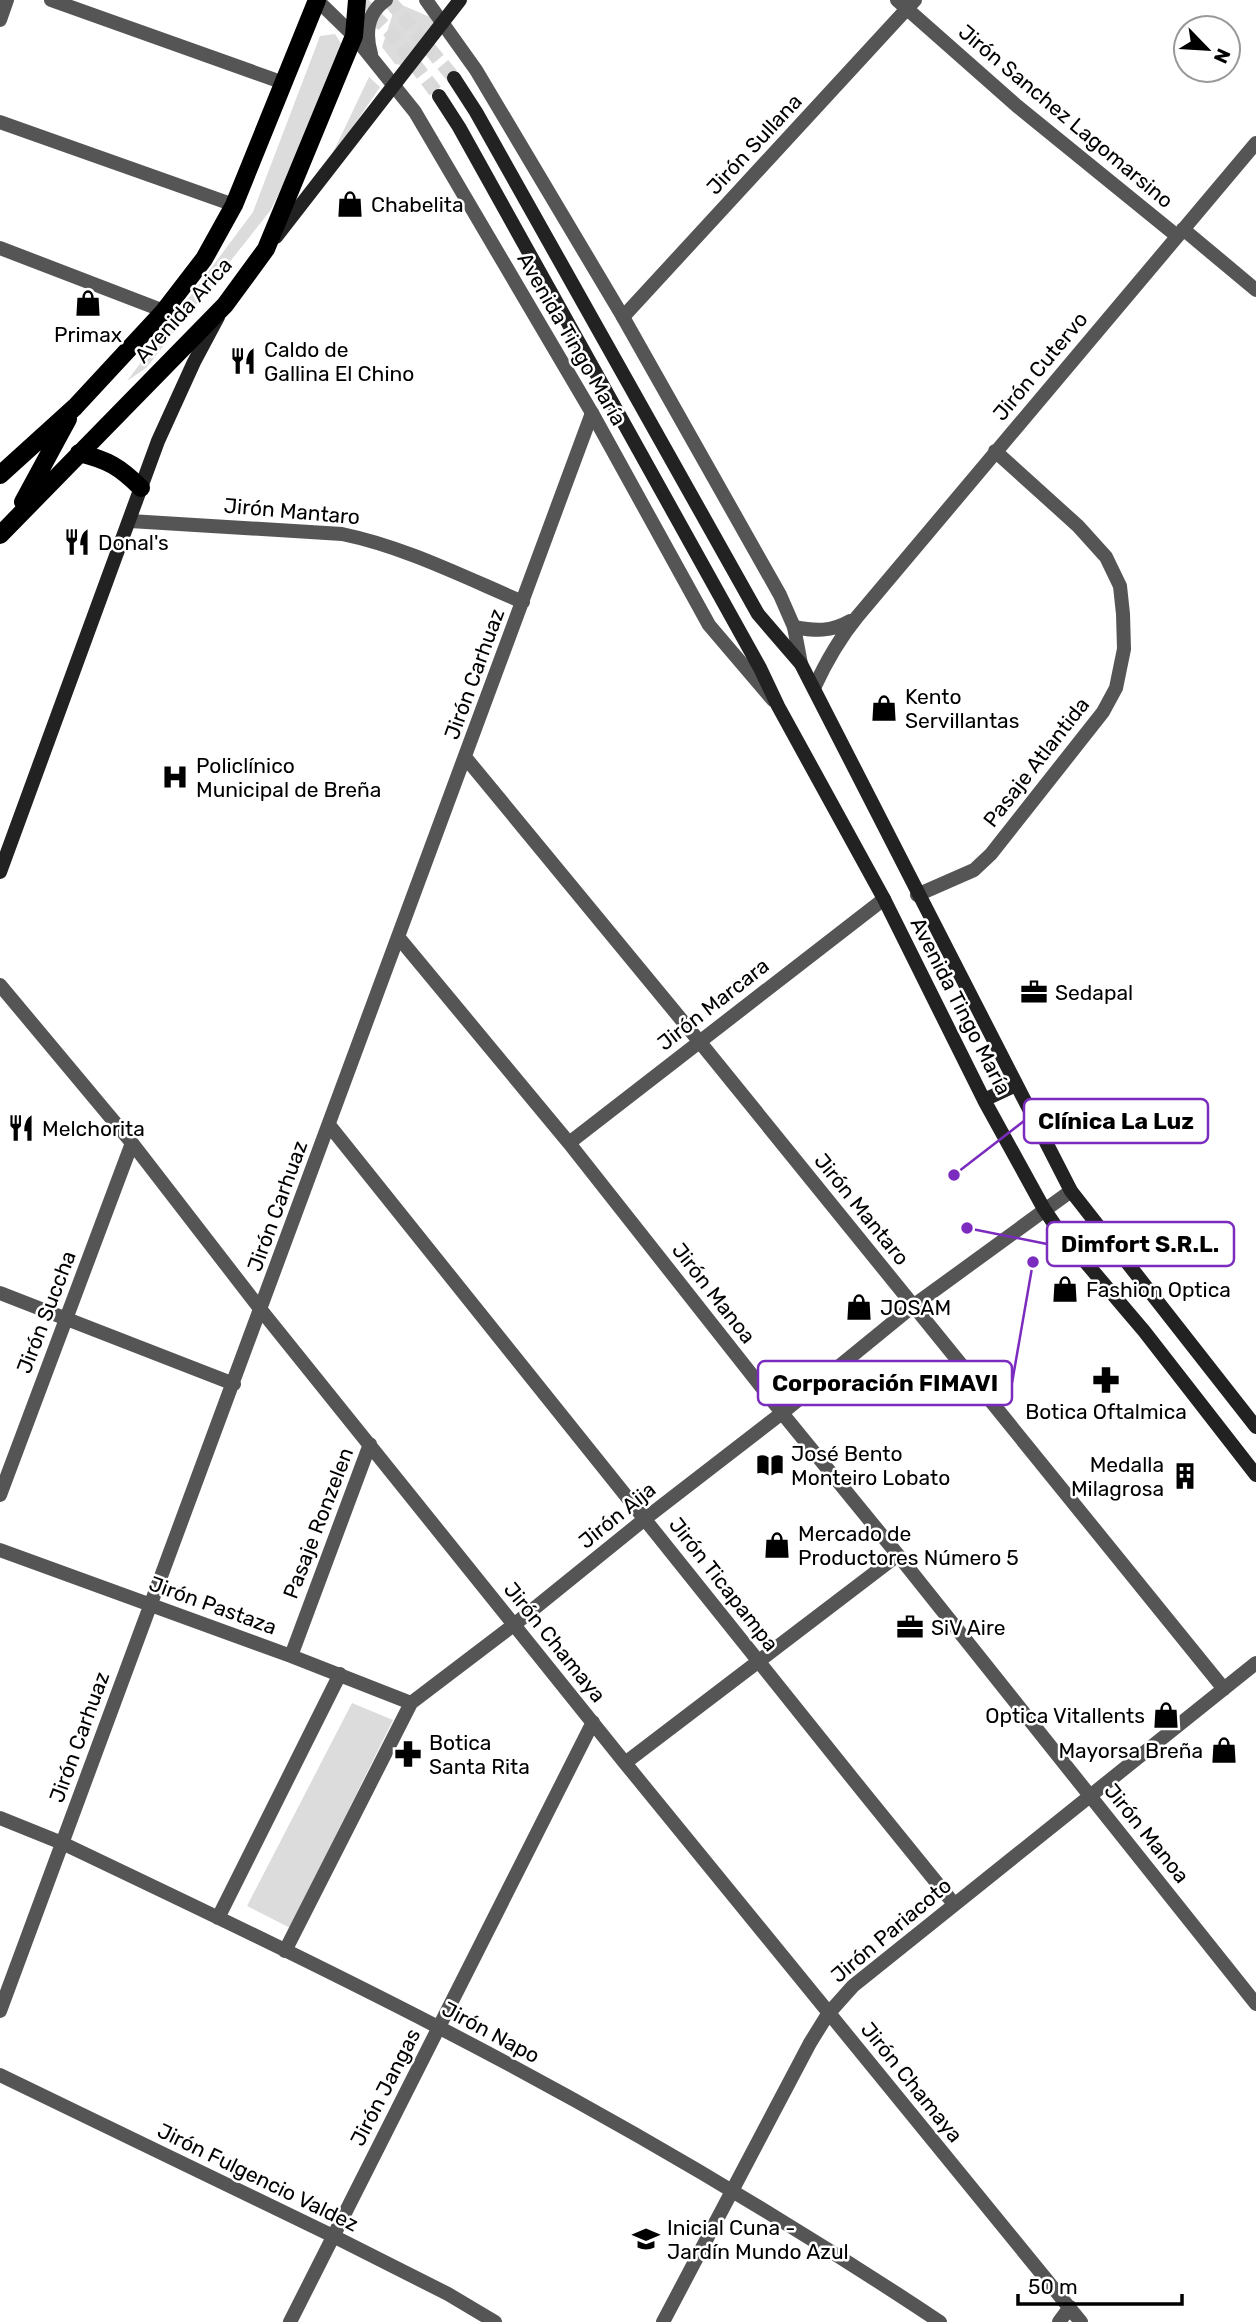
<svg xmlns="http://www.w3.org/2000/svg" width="1256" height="2322" viewBox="0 0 1256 2322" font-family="Rubik,sans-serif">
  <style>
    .green { fill: #dcdcdc }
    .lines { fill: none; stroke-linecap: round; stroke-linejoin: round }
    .secondary-tunnel { stroke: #d9d9d9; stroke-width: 14; stroke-dasharray: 14 7; stroke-linecap: butt }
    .minor { stroke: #555; stroke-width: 14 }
    .tertiary { stroke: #555; stroke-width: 14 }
    .secondary { stroke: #222; stroke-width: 14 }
    .primary { stroke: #000; stroke-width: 18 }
    .labels { text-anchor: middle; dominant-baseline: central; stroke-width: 5; stroke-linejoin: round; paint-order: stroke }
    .street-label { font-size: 21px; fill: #000; stroke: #fff }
    .poi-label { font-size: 21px; fill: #000; stroke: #fff; text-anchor: start }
    .leader { fill: none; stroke: #7b2cbf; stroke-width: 2.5 }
    .callout-dot { fill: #7b2cbf; stroke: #fff; stroke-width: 2.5 }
    .callout { fill: #fff; stroke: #7b2cbf; stroke-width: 2.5 }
    .callout-label { font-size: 23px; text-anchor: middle; font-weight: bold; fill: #000 }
  </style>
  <rect width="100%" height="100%" fill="#fff"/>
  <path class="green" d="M 402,5 L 430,17 L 435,22 L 407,66 L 395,64 L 382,47 L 394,10 Z
    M 335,34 L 345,50 L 311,130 L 270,211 L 146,368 L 127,381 L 253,212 L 320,36 Z
    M 369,77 L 380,87 L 328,163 Z
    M 352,1703 L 393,1720 L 290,1928 L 247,1906 Z"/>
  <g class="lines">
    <path class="secondary-tunnel" d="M 359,0 L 389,31 L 439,96
      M 389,0 L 454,78"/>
    <path class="minor" d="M 51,0 L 284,83
      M 897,0 L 1017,106 L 1177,236
      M 0,20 L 7,0
      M 0,122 L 234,205
      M 1183,229 L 1256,290
      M 0,248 L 164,311
      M 623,317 L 915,0
      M 130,521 L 342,534 C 405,547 464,577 523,602
      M 794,627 C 815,631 831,632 850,621
      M 814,688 C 826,662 839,639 857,617 L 1256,143
      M 465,757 L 699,1041 L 1224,1689
      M 917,895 L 974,870 L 991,854 L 1103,712 L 1116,688 L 1124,649 L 1123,614 L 1120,586 L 1106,557 L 1078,526 L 995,451
      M 399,938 L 569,1143 L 782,1413 L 898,1555 L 1256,2004
      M 0,985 L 132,1143 L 261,1310 L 625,1763 L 1081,2322
      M 329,1125 C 538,1385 744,1646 954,1904
      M 569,1143 L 884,899
      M 0,1293 L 234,1384
      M 0,1495 L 132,1143
      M 0,1550 L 291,1656 L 411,1703
      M 291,1656 L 370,1444
      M 625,1763 L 898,1555
      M 0,1818 L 62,1843 C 188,1903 314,1963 438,2027 C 610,2116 779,2215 940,2322
      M 218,1918 L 340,1674
      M 285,1951 L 411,1703 L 515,1624 L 646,1518 L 782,1413 L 913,1306 L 1071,1191
      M 0,2011 L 592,413
      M 0,2075 L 333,2236 L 448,2294 L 495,2322
      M 290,2322 L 593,1722
      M 663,2322 L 810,2043 L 828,2014 L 853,1986 L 1256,1663
      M 1059,2322 L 1070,2307"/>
    <path class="tertiary" d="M 317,0 L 354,36 L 415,112 L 592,413 L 709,625 L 773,700
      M 426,0 L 476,70 L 623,317 L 780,595 L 794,627 L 801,664
      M 371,54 C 365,33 367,13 386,0"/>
    <path class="secondary" d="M 454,78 L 476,112 L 758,614 L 801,664 L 1071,1191 L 1256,1427
      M 439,96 L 459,127 L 760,668 L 778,706 L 884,899 L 984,1100 L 1044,1209 L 1059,1231 L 1144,1331 L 1256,1475
      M 276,237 L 460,0
      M 0,872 L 158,441 L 194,362 L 218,317
      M 984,1100 L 1016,1085"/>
    <path class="primary" d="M 79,453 C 108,460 120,467 141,488
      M 0,475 L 75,407 L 164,311 L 204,259 L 234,205 L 317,0
      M 23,502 L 68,419
      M 0,535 L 225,305 L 266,249 L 354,36 L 357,0"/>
  </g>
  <defs>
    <symbol id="shop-bare" viewBox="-9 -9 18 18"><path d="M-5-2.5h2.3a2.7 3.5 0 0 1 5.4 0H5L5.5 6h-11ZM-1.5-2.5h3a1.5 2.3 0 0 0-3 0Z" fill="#000" stroke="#fff" stroke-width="2.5" paint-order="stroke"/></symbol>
    <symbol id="restaurant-bare" viewBox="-9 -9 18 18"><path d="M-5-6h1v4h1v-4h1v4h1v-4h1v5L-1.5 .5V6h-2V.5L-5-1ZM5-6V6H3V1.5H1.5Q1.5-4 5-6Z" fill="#000" stroke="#fff" stroke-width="2.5" paint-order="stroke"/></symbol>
    <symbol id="hospital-bare" viewBox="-9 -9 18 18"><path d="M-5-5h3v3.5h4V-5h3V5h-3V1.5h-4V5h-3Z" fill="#000" stroke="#fff" stroke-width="2.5" paint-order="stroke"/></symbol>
    <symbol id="office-bare" viewBox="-9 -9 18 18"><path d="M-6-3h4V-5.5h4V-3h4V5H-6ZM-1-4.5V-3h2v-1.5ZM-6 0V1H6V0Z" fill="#000" stroke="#fff" stroke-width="2.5" paint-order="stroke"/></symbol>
    <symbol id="pharmacy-bare" viewBox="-9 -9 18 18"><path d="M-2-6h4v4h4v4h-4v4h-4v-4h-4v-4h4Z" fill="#000" stroke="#fff" stroke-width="2.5" paint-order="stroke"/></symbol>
    <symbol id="library-bare" viewBox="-9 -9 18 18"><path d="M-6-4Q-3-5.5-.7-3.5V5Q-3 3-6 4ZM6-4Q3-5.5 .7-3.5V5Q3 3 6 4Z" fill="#000" stroke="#fff" stroke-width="2.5" paint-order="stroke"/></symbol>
    <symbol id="building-bare" viewBox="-9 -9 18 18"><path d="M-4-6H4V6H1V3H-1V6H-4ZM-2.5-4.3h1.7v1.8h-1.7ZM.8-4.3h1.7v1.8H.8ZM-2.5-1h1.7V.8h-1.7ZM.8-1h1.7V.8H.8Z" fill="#000" stroke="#fff" stroke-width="2.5" paint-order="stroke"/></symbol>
    <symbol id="school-bare" viewBox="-9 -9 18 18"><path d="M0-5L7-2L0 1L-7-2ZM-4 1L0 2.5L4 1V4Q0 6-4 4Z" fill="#000" stroke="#fff" stroke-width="2.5" paint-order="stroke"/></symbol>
  </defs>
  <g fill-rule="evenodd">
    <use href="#shop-bare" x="331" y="185" width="38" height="38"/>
    <use href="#shop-bare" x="69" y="284" width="38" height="38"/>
    <use href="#restaurant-bare" x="224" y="342" width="38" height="38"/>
    <use href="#restaurant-bare" x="58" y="523" width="38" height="38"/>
    <use href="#shop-bare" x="865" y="689" width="38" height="38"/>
    <use href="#hospital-bare" x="156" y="758" width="38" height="38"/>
    <use href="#office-bare" x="1015" y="973" width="38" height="38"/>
    <use href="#restaurant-bare" x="2" y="1109" width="38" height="38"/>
    <use href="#shop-bare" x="1046" y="1270" width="38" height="38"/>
    <use href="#shop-bare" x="840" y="1288" width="38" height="38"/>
    <use href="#pharmacy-bare" x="1087" y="1361" width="38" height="38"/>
    <use href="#library-bare" x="751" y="1446" width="38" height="38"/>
    <use href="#building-bare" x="1166" y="1457" width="38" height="38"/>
    <use href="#shop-bare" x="758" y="1526" width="38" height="38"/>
    <use href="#office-bare" x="891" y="1608" width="38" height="38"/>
    <use href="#shop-bare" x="1147" y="1696" width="38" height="38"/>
    <use href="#shop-bare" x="1205" y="1731" width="38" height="38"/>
    <use href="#pharmacy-bare" x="389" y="1735" width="38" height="38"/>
    <use href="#school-bare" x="627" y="2220" width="38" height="38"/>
  </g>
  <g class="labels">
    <g class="street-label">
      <text transform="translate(1066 116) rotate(40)">Jirón Sanchez Lagomarsino</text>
      <text transform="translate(754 144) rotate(-47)">Jirón Sullana</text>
      <text transform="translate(183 310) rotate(-48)">Avenida Arica</text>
      <text transform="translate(572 339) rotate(60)">Avenida Tingo María</text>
      <text transform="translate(1040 366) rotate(-50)">Jirón Cutervo</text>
      <text transform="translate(292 511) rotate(5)">Jirón Mantaro</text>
      <text transform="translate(474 674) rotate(-70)">Jirón Carhuaz</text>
      <text transform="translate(1036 762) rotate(-52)">Pasaje Atlantida</text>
      <text transform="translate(713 1004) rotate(-38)">Jirón Marcara</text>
      <text transform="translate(961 1006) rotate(63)">Avenida Tingo María</text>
      <text transform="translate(277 1206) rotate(-70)">Jirón Carhuaz</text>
      <text transform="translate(862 1209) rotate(51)">Jirón Mantaro</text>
      <text transform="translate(714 1293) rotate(52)">Jirón Manoa</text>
      <text transform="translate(46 1312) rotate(-69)">Jirón Succha</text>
      <text transform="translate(617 1515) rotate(-39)">Jirón Aija</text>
      <text transform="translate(318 1523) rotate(-69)">Pasaje Ronzelen</text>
      <text transform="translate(724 1584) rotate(52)">Jirón Ticapampa</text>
      <text transform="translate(213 1605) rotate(20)">Jirón Pastaza</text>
      <text transform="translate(555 1642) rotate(51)">Jirón Chamaya</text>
      <text transform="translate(79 1737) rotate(-70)">Jirón Carhuaz</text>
      <text transform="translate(1147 1833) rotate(51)">Jirón Manoa</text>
      <text transform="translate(891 1930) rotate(-40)">Jirón Pariacoto</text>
      <text transform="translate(491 2032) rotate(28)">Jirón Napo</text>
      <text transform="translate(912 2082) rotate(51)">Jirón Chamaya</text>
      <text transform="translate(385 2087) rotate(-63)">Jirón Jangas</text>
      <text transform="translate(258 2177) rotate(26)">Jirón Fulgencio Valdez</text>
    </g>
    <g class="poi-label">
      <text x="371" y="204">Chabelita</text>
      <text x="88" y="334" text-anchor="middle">Primax</text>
      <text x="264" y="349">Caldo de<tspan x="264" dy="24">Gallina El Chino</tspan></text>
      <text x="98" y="542">Donal's</text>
      <text x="905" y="696">Kento<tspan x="905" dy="24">Servillantas</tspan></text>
      <text x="196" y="765">Policlínico<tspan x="196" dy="24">Municipal de Breña</tspan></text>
      <text x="1055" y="992">Sedapal</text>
      <text x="42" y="1128">Melchorita</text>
      <text x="1086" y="1289">Fashion Optica</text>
      <text x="880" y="1307">JOSAM</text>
      <text x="1106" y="1411" text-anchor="middle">Botica Oftalmica</text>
      <text x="791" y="1453">José Bento<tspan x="791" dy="24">Monteiro Lobato</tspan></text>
      <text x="1164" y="1464" text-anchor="end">Medalla<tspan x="1164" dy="24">Milagrosa</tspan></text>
      <text x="798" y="1533">Mercado de<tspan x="798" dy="24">Productores Número 5</tspan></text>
      <text x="931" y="1627">SiV Aire</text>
      <text x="1145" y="1715" text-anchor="end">Optica Vitallents</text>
      <text x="429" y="1742">Botica<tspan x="429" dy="24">Santa Rita</tspan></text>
      <text x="1203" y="1750" text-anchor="end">Mayorsa Breña</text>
      <text x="667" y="2227">Inicial Cuna -<tspan x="667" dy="24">Jardín Mundo Azul</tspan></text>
    </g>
  </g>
  <path class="leader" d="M954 1175L1024 1121M967 1228L1047 1244M1033 1262L1012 1383"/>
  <g class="callout-dot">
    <circle cx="954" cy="1175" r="7"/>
    <circle cx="967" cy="1228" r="7"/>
    <circle cx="1033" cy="1262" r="7"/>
  </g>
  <g class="callout">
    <rect x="1024" y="1099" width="184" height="44" rx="7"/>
    <rect x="1047" y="1222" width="187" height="44" rx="7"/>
    <rect x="758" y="1361" width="254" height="44" rx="7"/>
  </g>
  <g class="callout-label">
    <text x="1116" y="1129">Clínica La Luz</text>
    <text x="1140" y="1252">Dimfort S.R.L.</text>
    <text x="885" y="1391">Corporación FIMAVI</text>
  </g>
  <g transform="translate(1207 49) rotate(115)"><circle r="33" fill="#ffffff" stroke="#999999" stroke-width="2"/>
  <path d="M0-5L12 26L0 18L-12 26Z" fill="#000000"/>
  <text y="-10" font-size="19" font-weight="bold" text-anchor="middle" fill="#000000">N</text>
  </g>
  <path d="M1018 2294v10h164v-10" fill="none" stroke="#000000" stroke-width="3.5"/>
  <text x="1028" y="2294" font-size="21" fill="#000000" stroke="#ffffff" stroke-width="5" paint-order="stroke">50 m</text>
</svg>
